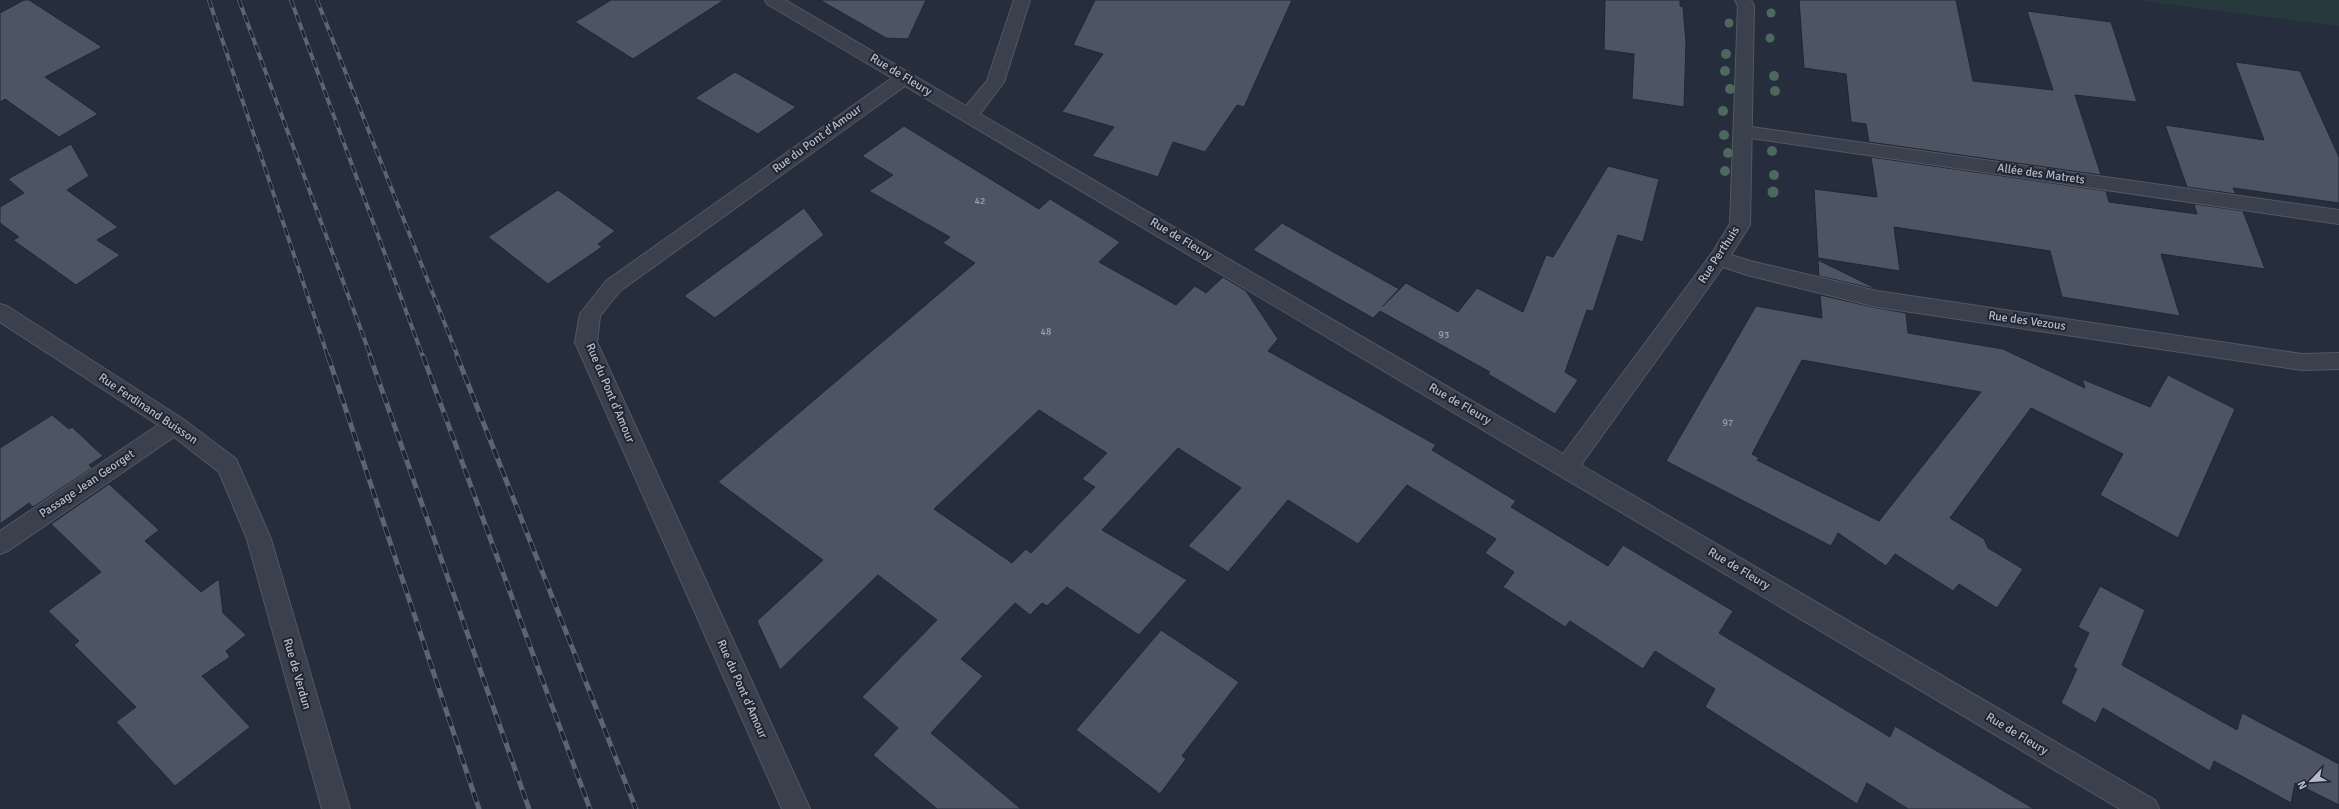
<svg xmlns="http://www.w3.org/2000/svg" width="2339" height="809" viewBox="0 0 2339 809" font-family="Signika,sans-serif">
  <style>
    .green { fill: #28393d }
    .building { fill: #4d5565; stroke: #212733; fill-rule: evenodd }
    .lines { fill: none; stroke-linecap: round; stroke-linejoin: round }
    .lane-casing { stroke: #525864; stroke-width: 2 }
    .street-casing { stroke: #525864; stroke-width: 2 }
    .lane { fill: #3a404c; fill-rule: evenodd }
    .street { fill: #3a404c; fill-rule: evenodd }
    .rail-far1-casing { stroke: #5d6473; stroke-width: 4 }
    .rail-casing { stroke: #5d6473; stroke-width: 5 }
    .rail-far1 { stroke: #1f2531; stroke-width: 2.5; stroke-dasharray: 8; stroke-linecap: butt }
    .rail { stroke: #1f2531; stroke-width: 3.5; stroke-dasharray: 10; stroke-linecap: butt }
    .tree { fill: #4e675f }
    .labels { text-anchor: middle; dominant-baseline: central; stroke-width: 4; stroke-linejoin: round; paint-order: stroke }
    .number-label { font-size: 10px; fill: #9ca2ae }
    .street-label { font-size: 12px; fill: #b6bbc7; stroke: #1f2531 }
  </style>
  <rect width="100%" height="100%" fill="#262d3c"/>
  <path class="green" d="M 2135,0 L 2339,0 L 2339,26 Z"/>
  <path class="building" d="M 24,0 L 29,0 L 102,47 L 45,77 L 98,114 L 59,137 L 5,99 L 0,102 L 0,13 Z
    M 611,0 L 724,0 L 633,59 L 575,22 Z
    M 820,0 L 926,0 L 908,39 L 886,38 Z
    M 1095,0 L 1292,0 L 1244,107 L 1237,105 L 1205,152 L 1173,142 L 1158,177 L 1092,156 L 1114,127 L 1062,112 L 1103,54 L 1073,45 Z
    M 1605,0 L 1680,0 L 1680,6 L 1683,7 L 1686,42 L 1684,107 L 1632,99 L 1634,54 L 1604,50 Z
    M 1799,0 L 1956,0 L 1973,81 L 2053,90 L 2027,11 L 2111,22 L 2137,102 L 2075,95 L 2101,175 L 1869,142 L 1866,124 L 1851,122 L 1846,74 L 1804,68 Z
    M 2235,62 L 2300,71 L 2339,157 L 2339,203 L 2233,188 L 2236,194 L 2187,187 L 2165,125 L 2264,140 Z
    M 735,72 L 796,107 L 758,134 L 695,98 Z
    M 904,126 L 1039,209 L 1050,199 L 1120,242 L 1099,262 L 1176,305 L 1195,286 L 1206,293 L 1223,277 L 1246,291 L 1278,339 L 1268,351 L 1436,445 L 1432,450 L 1516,501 L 1511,507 L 1608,566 L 1623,545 L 1733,611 L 1719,633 L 1890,737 L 1895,726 L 2034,809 L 1908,809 L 1867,783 L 1857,804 L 1705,707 L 1715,689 L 1655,651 L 1643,669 L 1570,621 L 1565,627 L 1503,587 L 1514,572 L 1485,553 L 1496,539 L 1407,485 L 1358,544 L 1288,500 L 1228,572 L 1188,546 L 1241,488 L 1178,448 L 1102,530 L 1187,580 L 1139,635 L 1067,587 L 1047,606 L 1042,603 L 1030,615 L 1015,603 L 961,659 L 983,676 L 931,733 L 1021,809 L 937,809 L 873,755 L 898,728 L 862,697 L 937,620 L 878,575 L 780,670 L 757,621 L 823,560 L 718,482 L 975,263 L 943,243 L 950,237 L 869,191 L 893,175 L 862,156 ZM 1039,410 L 1107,453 L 1082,479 L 1095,487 L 1031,553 L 1026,549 L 1012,563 L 934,509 Z
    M 71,144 L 89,176 L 67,190 L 118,227 L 97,240 L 120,255 L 76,285 L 13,240 L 19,237 L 0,223 L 0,207 L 24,193 L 8,179 Z
    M 1871,157 L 2106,191 L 2109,202 L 2197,214 L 2194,204 L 2243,211 L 2265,269 L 2161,254 L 2180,316 L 2062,297 L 2050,251 L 1894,227 L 1900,271 L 1818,258 L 1814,189 L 1877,197 Z
    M 1608,166 L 1659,179 L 1643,242 L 1618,235 L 1593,311 L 1587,310 L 1565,372 L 1578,380 L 1555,414 L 1488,374 L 1490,372 L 1380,311 L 1373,318 L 1253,250 L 1282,223 L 1399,289 L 1382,307 L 1406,283 L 1458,312 L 1477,288 L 1523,312 L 1546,255 L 1553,257 Z
    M 558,190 L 615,231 L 598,244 L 602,247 L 548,284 L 488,237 Z
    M 804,208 L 824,235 L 715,318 L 684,296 Z
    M 1818,260 L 1879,290 L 1819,276 Z
    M 1820,295 L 1877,308 L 1906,313 L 1908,333 L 2003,349 L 2085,388 L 2082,379 L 2150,407 L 2168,375 L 2235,409 L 2178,538 L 2100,495 L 2123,454 L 2031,408 L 1950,518 L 1984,539 L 1988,548 L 2023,569 L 1997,608 L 1959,584 L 1953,591 L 1895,554 L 1886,566 L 1838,533 L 1831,546 L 1666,461 L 1756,306 L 1822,318 ZM 1802,360 L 1981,392 L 1879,521 L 1757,460 L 1759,458 L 1752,454 Z
    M 52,415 L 69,429 L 72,427 L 103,456 L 89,465 L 92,468 L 33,507 L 29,503 L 0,524 L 0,448 Z
    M 109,484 L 159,530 L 145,541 L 201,592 L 219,579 L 223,613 L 246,635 L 226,651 L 230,657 L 202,676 L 250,727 L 175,786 L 116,722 L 136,707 L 74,645 L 79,641 L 48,611 L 101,572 L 51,524 Z
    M 2100,586 L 2145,610 L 2122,665 L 2237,730 L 2242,713 L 2339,764 L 2339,805 L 2295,783 L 2291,803 L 2214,761 L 2210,771 L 2103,708 L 2096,723 L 2061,703 L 2077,669 L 2073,667 L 2089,633 L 2078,627 Z
    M 1161,630 L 1239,682 L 1182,756 L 1186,759 L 1160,794 L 1076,730 Z"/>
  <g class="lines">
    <defs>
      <path id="lane" d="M 1744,126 L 2339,210 L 2339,224 L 1737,136 L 1735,132 L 1737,128 Z"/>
      <path id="street" d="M 765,0 L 785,0 L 966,106 L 987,81 L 1014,0 L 1030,0 L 1004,82 L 980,114 L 1563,454 L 1712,253 L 1730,224 L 1738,6 L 1735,0 L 1751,0 L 1754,6 L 1750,225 L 1731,255 L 1750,261 L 1877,291 L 2302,354 L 2339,353 L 2339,369 L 2302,370 L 1877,307 L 1747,275 L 1723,267 L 1581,465 L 2155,800 L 2159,809 L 2120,809 L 905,86 L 620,291 L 600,316 L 597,342 L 810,809 L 782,809 L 575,342 L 580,314 L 606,281 L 892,78 L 767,4 Z
        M 0,304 L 7,306 L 183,419 L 236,459 L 271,539 L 350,809 L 322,809 L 247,539 L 219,472 L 174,437 L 8,551 L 0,554 L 0,531 L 158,425 L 0,322 Z"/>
    </defs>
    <use href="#lane" class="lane-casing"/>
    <use href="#street" class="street-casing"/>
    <use href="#lane" class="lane"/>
    <use href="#street" class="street"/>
    <defs>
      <path id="rail-far1" d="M 209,0 L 328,357
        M 239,0 L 371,357
        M 291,0 L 423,357
        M 317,0 L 458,357"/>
      <path id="rail" d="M 328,356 L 479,809
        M 370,356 L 529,809
        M 423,356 L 590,809
        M 457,356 L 636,809"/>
    </defs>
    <use href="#rail-far1" class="rail-far1-casing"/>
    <use href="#rail" class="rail-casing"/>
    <use href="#rail-far1" class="rail-far1"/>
    <use href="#rail" class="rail"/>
  </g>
  <g class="tree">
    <circle cx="1771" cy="13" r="4.5"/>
    <circle cx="1729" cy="23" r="4.5"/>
    <circle cx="1770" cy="38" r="4.5"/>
    <circle cx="1726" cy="54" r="5"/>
    <circle cx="1725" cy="71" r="5"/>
    <circle cx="1774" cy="76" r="5"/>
    <circle cx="1730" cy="89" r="5"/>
    <circle cx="1775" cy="91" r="5"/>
    <circle cx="1723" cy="111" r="5"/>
    <circle cx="1724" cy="135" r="5"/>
    <circle cx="1772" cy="151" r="5"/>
    <circle cx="1728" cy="153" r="5"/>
    <circle cx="1725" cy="171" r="5"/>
    <circle cx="1774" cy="175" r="5"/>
    <circle cx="1773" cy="192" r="5.5"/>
  </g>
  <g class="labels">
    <g class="number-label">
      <text x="980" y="201">42</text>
      <text x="1046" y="332">48</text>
      <text x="1444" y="335">93</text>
      <text x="1728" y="423">97</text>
    </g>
    <g class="street-label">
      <text transform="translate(901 75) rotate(31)">Rue de Fleury</text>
      <text transform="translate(817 139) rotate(-36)">Rue du Pont d'Amour</text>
      <text transform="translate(2041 174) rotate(8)">Allée des Matrets</text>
      <text transform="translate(1181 239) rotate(31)">Rue de Fleury</text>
      <text transform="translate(1719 255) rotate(-57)">Rue Perthuis</text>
      <text transform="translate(2027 321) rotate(8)">Rue des Vezous</text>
      <text transform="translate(610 393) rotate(67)">Rue du Pont d'Amour</text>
      <text transform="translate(1460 404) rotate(30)">Rue de Fleury</text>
      <text transform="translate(148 409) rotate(34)">Rue Ferdinand Buisson</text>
      <text transform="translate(87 484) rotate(-34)">Passage Jean Georget</text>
      <text transform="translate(1739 569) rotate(31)">Rue de Fleury</text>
      <text transform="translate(297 674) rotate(74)">Rue de Verdun</text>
      <text transform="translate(742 689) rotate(66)">Rue du Pont d'Amour</text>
      <text transform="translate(2017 734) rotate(31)">Rue de Fleury</text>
    </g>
  </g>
  <g transform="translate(2311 781) rotate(245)" stroke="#1f2531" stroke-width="3" paint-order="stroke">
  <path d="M0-3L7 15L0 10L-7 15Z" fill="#b6bbc7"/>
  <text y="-6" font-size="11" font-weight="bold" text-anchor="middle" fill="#b6bbc7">N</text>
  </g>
</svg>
